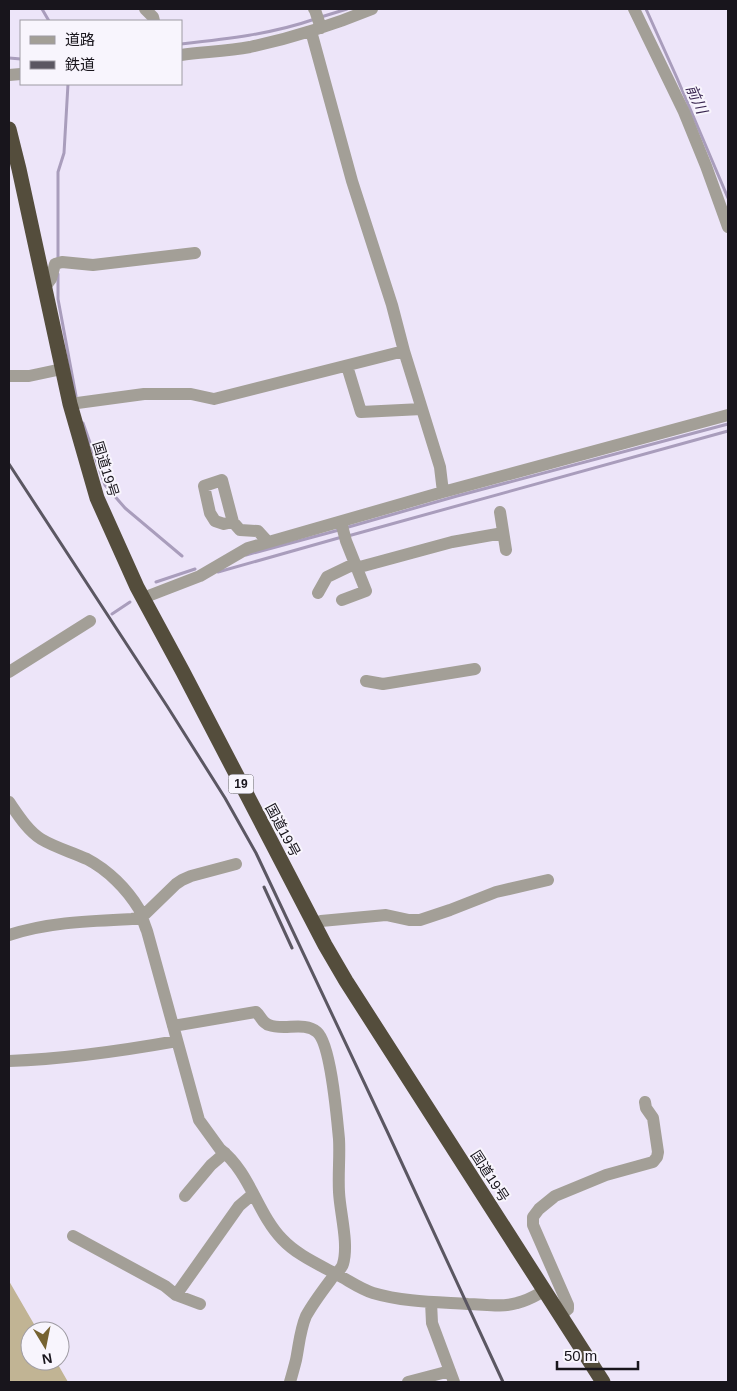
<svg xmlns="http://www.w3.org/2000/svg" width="737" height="1391" viewBox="0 0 737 1391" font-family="Helvetica,'Noto Sans JP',sans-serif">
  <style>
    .forest { fill: #c1b494 }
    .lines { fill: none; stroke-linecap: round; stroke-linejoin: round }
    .stream { stroke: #a99dbc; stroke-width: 3 }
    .minor { stroke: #a39f97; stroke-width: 12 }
    .highway { stroke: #544d3c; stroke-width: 15 }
    .rail { stroke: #5b5762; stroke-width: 3 }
    .labels { text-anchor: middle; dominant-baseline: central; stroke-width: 4; stroke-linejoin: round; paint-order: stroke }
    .shield { fill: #f8f5fd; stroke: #5b5860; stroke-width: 1 }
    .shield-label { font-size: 12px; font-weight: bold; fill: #18151c }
    .street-label { font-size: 14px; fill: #18151c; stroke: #f8f5fd }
    .water-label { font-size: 15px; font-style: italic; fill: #392650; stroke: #f8f5fd }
  </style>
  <rect width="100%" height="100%" fill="#ede5f9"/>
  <path class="forest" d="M 9,1281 L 38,1331 L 30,1331 L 30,1361 L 56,1361 L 68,1382 L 9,1382 Z"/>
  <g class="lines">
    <path class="stream" d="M 42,9 L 49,21
      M 646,9 L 677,78 L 728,198
      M 321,17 L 347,9
      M 181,44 C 227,39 272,34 315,19
      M 9,58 L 21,59
      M 58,260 L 58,172 L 64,153 L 68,84
      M 58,274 L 58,299 L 76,396
      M 83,423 L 105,485 L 125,508 L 182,556
      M 345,528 L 457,496 L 728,424
      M 348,536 L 728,431
      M 246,555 L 339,530
      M 218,572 L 342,537
      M 156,582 L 195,569
      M 112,614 L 130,602"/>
    <path class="minor" d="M 145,9 L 153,17 L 154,21
      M 314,9 L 315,10 L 321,28
      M 634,9 L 684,112 L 706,166 L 728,227
      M 311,31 L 352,181 L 392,305 L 404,351 L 440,467 L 443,492
      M 181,55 C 204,52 228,51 250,47 C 292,38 333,25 372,9
      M 9,75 L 21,74
      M 45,287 L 51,279 L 55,264 L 62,262 L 93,265 L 195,253
      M 347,366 L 361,412 L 422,409
      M 9,376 L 29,376 L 62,369
      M 70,404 L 144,394 L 191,394 L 214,399 L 404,351
      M 500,512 L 506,550
      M 233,522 L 224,524 L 215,521 L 210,513 L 204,486 L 222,480 L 233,522 L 240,530 L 258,531 L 268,542
      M 341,522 L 346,541 L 366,591 L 342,600
      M 356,568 L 452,542 L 503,533
      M 318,593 L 327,577 L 354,564
      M 143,598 L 200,576 L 248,548 L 443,492 L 728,415
      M 9,672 L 90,621
      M 366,681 L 383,684 L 475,669
      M 9,802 C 18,815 28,831 41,839 C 56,848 72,852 87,859 C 108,870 127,889 139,909 C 142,916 144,924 147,931 L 199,1120 L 220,1149 C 250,1172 257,1213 282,1239 C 297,1255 318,1264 336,1274 C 348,1280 360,1289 373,1293 C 404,1302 436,1302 468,1304 C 484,1304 500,1308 517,1303 C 527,1301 535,1296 544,1291
      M 314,924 L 321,921 L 386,915 L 409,920 L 420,920 L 450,910 L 496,892 L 548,880
      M 9,935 C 49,922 90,921 132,919 L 142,917 L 176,884 L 182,880 L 191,876 L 236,864
      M 173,1026 L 256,1012 C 261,1016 262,1023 269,1025 C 284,1031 304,1021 317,1032 C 331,1044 337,1119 339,1139 C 340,1156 338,1174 339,1192 C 340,1213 349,1244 343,1264 C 342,1269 335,1274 332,1278 C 323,1290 313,1303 306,1316 C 300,1330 299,1345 296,1360 C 294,1368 292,1375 290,1382
      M 9,1061 C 66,1059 121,1051 177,1041
      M 185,1196 L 211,1165 L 225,1153
      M 73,1236 L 165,1286 L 176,1295 L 200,1304
      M 176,1295 L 239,1206 L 253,1194
      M 431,1302 L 432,1323 L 454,1382
      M 561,1315 L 568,1309 L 568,1305 L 533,1225 L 533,1217 L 539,1209 L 555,1196 L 606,1175 L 653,1162 L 657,1157 L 658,1152 L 653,1118 L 646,1108 L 645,1102
      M 408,1382 L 450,1371"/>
    <path class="highway" d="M 9,129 L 19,169 L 70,404 L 97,498 L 137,587 L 183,672 L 325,945 L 346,981 L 603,1382"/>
    <path class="rail" d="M 9,464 L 167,706 L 225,798 L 256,853 L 387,1131 L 503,1382
      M 264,887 L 292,948"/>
  </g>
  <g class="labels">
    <rect class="shield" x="228.5" y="774.5" width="25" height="19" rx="4"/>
    <g class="shield-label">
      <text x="241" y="784">19</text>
    </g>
    <g class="street-label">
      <text transform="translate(106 469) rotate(73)">国道19号</text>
      <text transform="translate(283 830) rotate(62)">国道19号</text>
      <text transform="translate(490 1176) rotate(57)">国道19号</text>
    </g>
    <g class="water-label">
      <text transform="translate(697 99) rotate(66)">前川</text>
    </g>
  </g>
  <rect width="737" height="1391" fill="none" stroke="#18151c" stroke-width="20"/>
  <rect x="20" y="20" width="162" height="65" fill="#f8f5fd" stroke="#9e9ba3"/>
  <rect x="30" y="36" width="25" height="8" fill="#a39f97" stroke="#9e9ba3"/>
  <text x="65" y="45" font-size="15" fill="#18151c">道路</text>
  <rect x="30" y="61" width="25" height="8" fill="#5b5762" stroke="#9e9ba3"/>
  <text x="65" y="70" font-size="15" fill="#18151c">鉄道</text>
  <g transform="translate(45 1346) rotate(170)"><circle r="24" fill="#f8f5fd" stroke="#9e9ba3"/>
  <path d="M0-4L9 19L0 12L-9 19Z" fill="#766332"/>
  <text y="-8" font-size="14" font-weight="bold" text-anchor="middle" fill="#18151c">N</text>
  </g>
  <path d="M557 1361v8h81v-8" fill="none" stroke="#18151c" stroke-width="2.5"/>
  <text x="564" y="1361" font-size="15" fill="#18151c" stroke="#f8f5fd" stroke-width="4" paint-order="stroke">50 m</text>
</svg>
